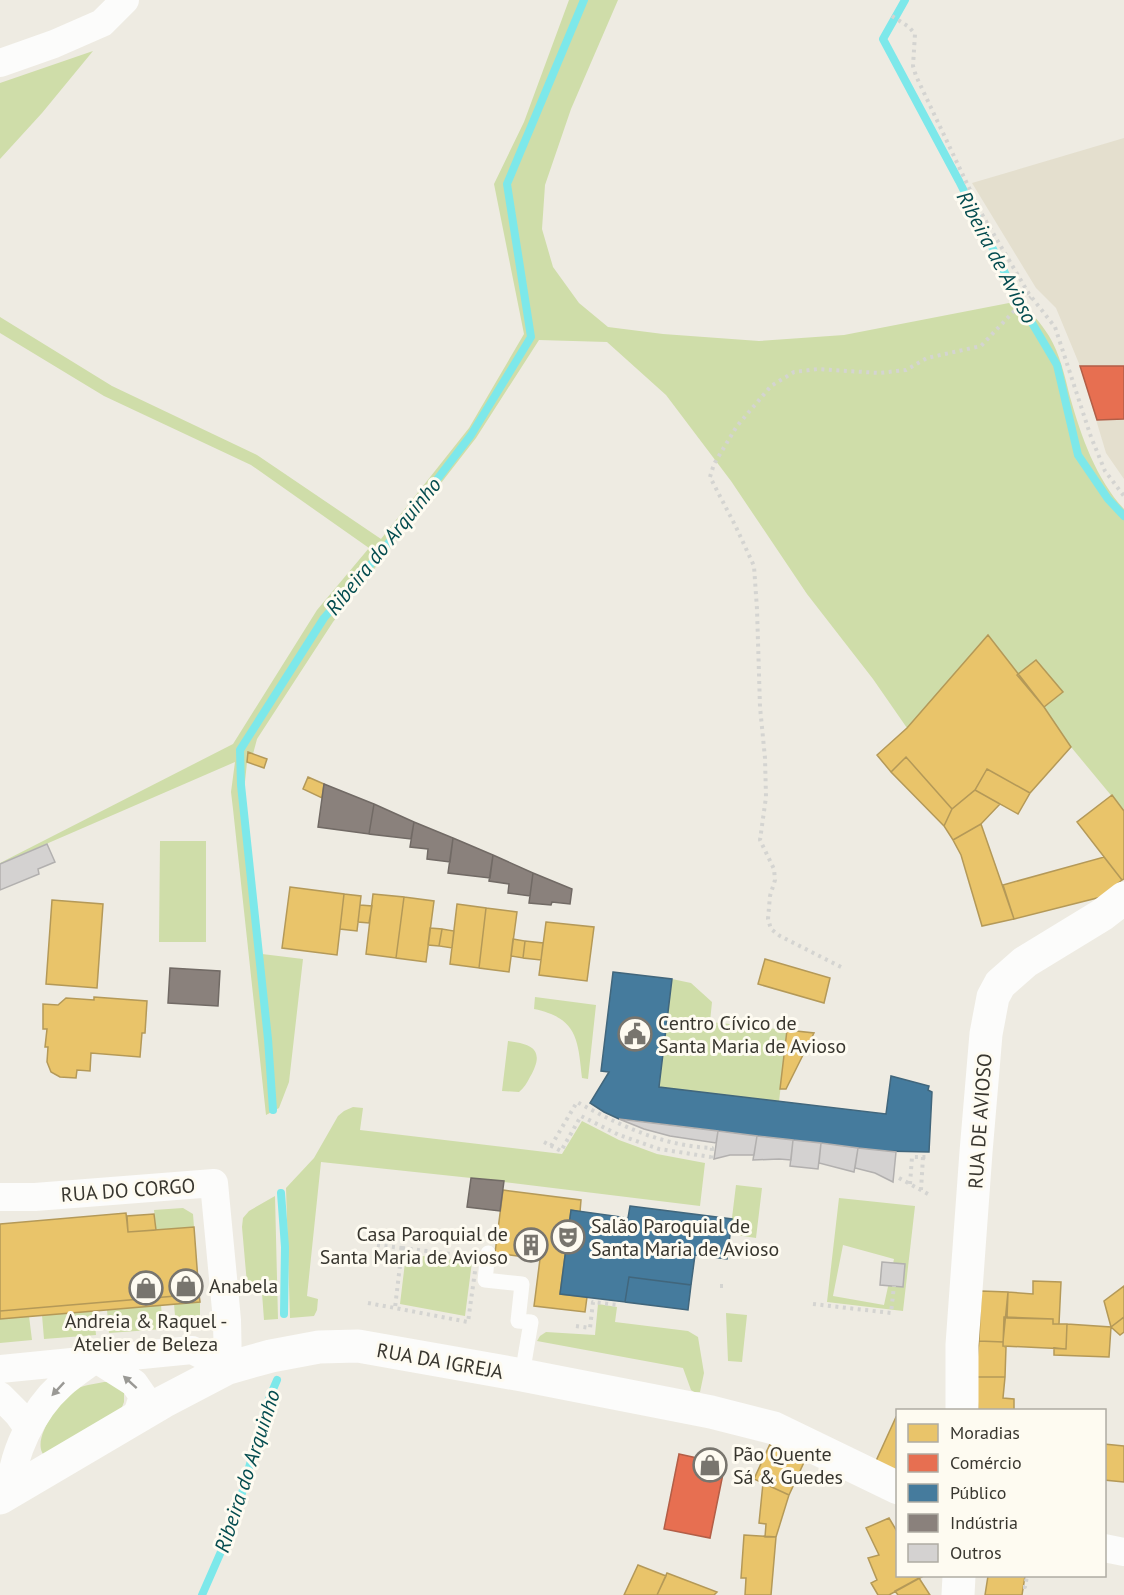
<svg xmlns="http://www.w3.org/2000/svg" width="1124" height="1595" viewBox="0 0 1124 1595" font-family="'PT Sans',sans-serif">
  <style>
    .built { fill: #e4dfce }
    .green { fill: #cfdda9; fill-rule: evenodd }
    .homes { fill: #e9c46a; stroke: #b49958; stroke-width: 1.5 }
    .shops { fill: #e76f51; stroke: #b25e47; stroke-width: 1.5 }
    .public { fill: #457b9d; stroke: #41667c; stroke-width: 1.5 }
    .industry { fill: #8a817c; stroke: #716a65; stroke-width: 1.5 }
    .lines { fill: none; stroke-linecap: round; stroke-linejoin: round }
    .stream { stroke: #7de8ea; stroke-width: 8 }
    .building { fill: #d4d2d1; stroke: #b2b0af; stroke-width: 1.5 }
    .path { stroke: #d4d4d1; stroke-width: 4; stroke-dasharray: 3 4.5; stroke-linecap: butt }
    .lane { stroke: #fcfcfb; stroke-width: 15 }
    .street { stroke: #fcfcfb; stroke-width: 28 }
    .secondary { stroke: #fcfcfb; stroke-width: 33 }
    .oneway { fill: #9a9995 }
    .labels { text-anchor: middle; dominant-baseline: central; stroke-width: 6; stroke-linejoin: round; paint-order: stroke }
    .poi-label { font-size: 20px; fill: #38362f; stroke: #fefbf1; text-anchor: start }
    .street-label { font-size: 20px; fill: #38362f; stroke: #fefbf1 }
    .water-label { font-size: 21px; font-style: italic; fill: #044c4f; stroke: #fefbf1 }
  </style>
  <rect width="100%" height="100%" fill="#eeebe2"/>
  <path class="built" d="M 1124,138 L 1124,479 L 1106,453 L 1080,366 L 1056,308 L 1036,288 L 972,183 Z"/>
  <path class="green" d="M 569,0 L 618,0 L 571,109 L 545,185 L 542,229 L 553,267 L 579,303 L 608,327 L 663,334 L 759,341 L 844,335 L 1019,301 C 1030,311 1041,323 1049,336 C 1060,354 1065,377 1070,397 C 1081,436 1096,479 1124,509 L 1124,811 L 1071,747 L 1044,707 L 1062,692 L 1036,660 L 1017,675 L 907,728 L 873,679 L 807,594 L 731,481 L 666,395 L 607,342 L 539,340 L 476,438 L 333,622 L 257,739 L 253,754 L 248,753 L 244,791 L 262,954 L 303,959 L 289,1082 L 279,1108 L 266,1115 L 233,809 L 231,792 L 235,762 L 0,864 L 0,863 L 233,744 L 317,610 L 369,548 L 251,465 L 104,396 L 0,333 L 0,317 L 112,386 L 257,455 L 381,539 L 469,428 L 524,334 L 494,184 L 524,122 Z
    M 93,51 L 42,113 L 0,159 L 0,83 Z
    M 160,841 L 206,841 L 206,942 L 159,942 Z
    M 672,979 L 691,983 L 712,1002 L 710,1022 L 787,1030 L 779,1102 L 659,1087 Z
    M 535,997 L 596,1005 L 588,1079 L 582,1078 C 578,1039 577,1018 534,1009 Z
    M 508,1041 C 534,1044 545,1051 530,1077 C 527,1083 524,1088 519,1092 L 502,1091 Z
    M 353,1107 L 363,1108 L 360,1130 L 562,1154 L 582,1121 L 619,1140 L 657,1154 L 705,1163 L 700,1206 L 471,1178 L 321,1162 L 307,1296 L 318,1299 L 317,1310 L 314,1316 L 290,1318 L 286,1188 L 314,1158 L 338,1116 L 344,1111 Z
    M 736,1185 L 762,1188 L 756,1238 L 730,1234 Z
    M 275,1196 L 278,1319 L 264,1320 L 262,1293 L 247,1284 L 242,1227 L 243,1218 L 249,1211 Z
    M 839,1198 L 915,1206 L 903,1311 L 827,1302 ZM 843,1245 L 894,1259 L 884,1305 L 833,1296 Z
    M 183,1208 L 193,1214 L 194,1227 L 156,1230 L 154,1210 Z
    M 406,1254 L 472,1262 L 465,1316 L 400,1304 Z
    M 200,1302 L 200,1324 L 176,1327 L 174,1304 Z
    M 598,1304 L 617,1307 L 615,1322 L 688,1331 L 698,1337 L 704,1373 L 700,1392 L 694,1392 L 691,1390 L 683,1368 L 537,1341 L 540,1336 L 546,1332 L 595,1335 Z
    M 161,1305 L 163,1329 L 109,1333 L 107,1310 Z
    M 94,1311 L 96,1335 L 44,1339 L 42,1315 Z
    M 726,1313 L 747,1315 L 742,1362 L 728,1361 Z
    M 29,1316 L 32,1340 L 0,1343 L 0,1319 Z
    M 104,1382 L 111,1382 L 124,1393 L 124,1402 L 119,1415 L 46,1457 C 28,1444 59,1401 73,1391 C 82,1385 94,1384 104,1382 Z"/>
  <path class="homes" d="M 988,635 L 1044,707 L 1071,747 L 1030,793 L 987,769 L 975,790 L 952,809 L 906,757 L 891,772 L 877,755 L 907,728 Z
    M 1036,660 L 1063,692 L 1044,707 L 1017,675 Z
    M 248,752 L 267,759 L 264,768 L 247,762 Z
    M 906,757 L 952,809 L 944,826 L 891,772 Z
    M 987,769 L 1030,793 L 1018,814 L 975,790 Z
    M 308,777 L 324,784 L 322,798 L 303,789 Z
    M 975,790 L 1000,804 L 981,824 L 953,840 L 944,826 L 952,809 Z
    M 1112,795 L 1124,811 L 1124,879 L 1122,880 L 1077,822 Z
    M 981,824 L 1014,919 L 982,926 L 961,855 L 953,840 Z
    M 1104,857 L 1122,880 L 1101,897 L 1014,919 L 1003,885 Z
    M 290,887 L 344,894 L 337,955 L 282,948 Z
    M 344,894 L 361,896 L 357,931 L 340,929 Z
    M 373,894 L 404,897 L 396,958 L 366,954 Z
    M 404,897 L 434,901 L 426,962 L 396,958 Z
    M 52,900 L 103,904 L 97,988 L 46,984 Z
    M 457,904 L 486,908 L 479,968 L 450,964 Z
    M 360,905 L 372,906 L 369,923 L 358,922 Z
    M 486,908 L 517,912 L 509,972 L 479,968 Z
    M 546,922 L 594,927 L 587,981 L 539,975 Z
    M 430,928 L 442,929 L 439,946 L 428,945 Z
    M 442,929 L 454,931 L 452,948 L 439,946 Z
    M 513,939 L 525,941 L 523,958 L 511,956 Z
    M 525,941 L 543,943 L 541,960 L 523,958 Z
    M 765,959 L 830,978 L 824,1003 L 758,984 Z
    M 94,997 L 147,1001 L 145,1033 L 142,1033 L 140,1057 L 91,1053 L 90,1071 L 77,1070 L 76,1078 L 60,1077 L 51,1072 L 47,1062 L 48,1047 L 45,1047 L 47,1029 L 43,1029 L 43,1004 L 58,1005 L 66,998 L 94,1000 Z
    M 787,1030 L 814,1033 L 786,1089 L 780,1089 Z
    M 503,1190 L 581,1200 L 580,1212 L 571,1210 L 560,1294 L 587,1297 L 585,1312 L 534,1306 L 540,1259 L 495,1253 Z
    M 126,1213 L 128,1232 L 194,1227 L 199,1294 L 0,1311 L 0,1224 Z
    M 154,1214 L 156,1230 L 128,1232 L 127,1216 Z
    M 1033,1281 L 1061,1282 L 1059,1324 L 1053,1324 L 1053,1319 L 1007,1318 L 1008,1292 L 1033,1294 Z
    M 1124,1286 L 1124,1317 L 1111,1327 L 1104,1301 Z
    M 981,1291 L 1008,1292 L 1003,1342 L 979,1341 Z
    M 199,1294 L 200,1302 L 0,1319 L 0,1311 Z
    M 1004,1317 L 1053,1319 L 1053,1324 L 1067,1324 L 1066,1349 L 1003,1346 Z
    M 1124,1317 L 1124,1332 L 1120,1335 L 1111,1327 Z
    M 1067,1324 L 1111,1327 L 1109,1357 L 1054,1355 L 1054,1348 L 1066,1349 Z
    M 979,1341 L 1003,1342 L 1003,1346 L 1006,1347 L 1005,1377 L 975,1377 Z
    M 975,1377 L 1005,1377 L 1003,1398 L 1014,1399 L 1014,1410 L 978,1410 Z
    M 896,1417 L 898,1418 L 898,1472 L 876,1461 Z
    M 770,1444 L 805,1460 L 789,1495 L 754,1479 Z
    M 1104,1444 L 1124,1446 L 1124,1482 L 1104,1480 Z
    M 763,1483 L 789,1495 L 776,1537 L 765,1537 L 766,1524 L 759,1523 Z
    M 889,1518 L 898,1533 L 898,1576 L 922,1577 L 889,1595 L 878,1595 L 871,1583 L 877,1580 L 868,1558 L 879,1555 L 866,1528 Z
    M 744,1535 L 776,1537 L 771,1595 L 745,1595 L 746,1578 L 741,1578 Z
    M 638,1565 L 666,1576 L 657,1595 L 624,1595 Z
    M 667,1573 L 717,1592 L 714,1595 L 657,1595 Z
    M 988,1576 L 1025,1576 L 1022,1595 L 985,1595 Z
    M 919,1578 L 930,1595 L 898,1595 L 895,1591 Z"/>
  <path class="shops" d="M 1080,366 L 1124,366 L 1124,419 L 1097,420 Z
    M 679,1454 L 725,1464 L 710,1538 L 664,1529 Z"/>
  <path class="public" d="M 613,972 L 672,979 L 659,1087 L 886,1114 L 891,1076 L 929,1086 L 928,1090 L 932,1092 L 929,1152 L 882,1151 L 881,1164 L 839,1153 L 793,1147 L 755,1145 L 728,1147 L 730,1133 L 619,1119 L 604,1112 L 590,1103 L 609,1072 L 601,1071 Z
    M 630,1206 L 732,1219 L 727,1259 L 695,1255 L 691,1285 L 629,1277 L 625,1302 L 560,1294 L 571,1210 L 628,1218 Z
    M 629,1277 L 691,1285 L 688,1310 L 625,1302 Z"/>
  <path class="industry" d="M 324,784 L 374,804 L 369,834 L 318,827 Z
    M 374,804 L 414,822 L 411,839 L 369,834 Z
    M 414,822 L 453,838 L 450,862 L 427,859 L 428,849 L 410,847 Z
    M 453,838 L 493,855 L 490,878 L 448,873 Z
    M 493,855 L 533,873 L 530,896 L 508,893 L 509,884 L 489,881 Z
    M 533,873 L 572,889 L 570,904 L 552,902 L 551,905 L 529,903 Z
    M 170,968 L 220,971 L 218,1006 L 168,1003 Z
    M 471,1178 L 504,1181 L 500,1211 L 467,1207 Z"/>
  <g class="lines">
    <path class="stream" d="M 905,0 L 883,39 L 959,181 L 1019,301 L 1057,365 L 1078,455 L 1108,499 L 1124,516
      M 273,1110 L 268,1039 L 241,785 L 240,750 L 324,618 L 384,549 L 471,435 L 531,337 L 507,184 L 584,0
      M 281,1193 L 285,1247 L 284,1314
      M 202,1595 L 234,1522 L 266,1406 L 277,1380"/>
  </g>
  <path class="building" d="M 47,844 L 55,862 L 38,869 L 39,874 L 0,890 L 0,864 Z
    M 619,1119 L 718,1131 L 716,1143 L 670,1136 L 644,1129 Z
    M 718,1131 L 757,1136 L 754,1155 L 730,1155 L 714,1159 Z
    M 757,1136 L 793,1140 L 791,1160 L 779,1159 L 753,1160 Z
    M 793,1140 L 821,1143 L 818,1169 L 790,1166 Z
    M 821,1143 L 858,1148 L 854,1172 L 819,1163 Z
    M 858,1148 L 896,1152 L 893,1182 L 875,1173 L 855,1168 Z
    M 882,1262 L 905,1264 L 903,1287 L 880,1285 Z"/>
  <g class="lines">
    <path class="path" d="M 892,16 L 909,27 L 915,34 L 913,66 L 916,76 L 980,211 L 1029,294 L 1055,327 L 1091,437 L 1105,471 L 1124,496
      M 841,967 L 780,936 L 771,929 L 768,919 L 770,896 L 775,880 L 774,869 L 760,840 L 766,797 L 765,758 L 760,707 L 757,609 L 754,566 L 736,527 L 710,477 L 714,464 L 737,426 L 771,386 L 794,372 L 818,369 L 879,373 L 906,370 L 927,358 L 981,346 L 1014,311 L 1031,297
      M 544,1142 L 561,1151 L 581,1116 L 619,1135 L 659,1149 L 711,1157
      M 551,1146 L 577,1102 C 619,1125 662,1146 712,1148 L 711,1160
      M 899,1178 L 928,1194
      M 910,1184 L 912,1157 L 929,1157
      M 921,1190 L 923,1157
      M 377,1245 L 402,1248
      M 402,1248 L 477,1257 L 468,1322 L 395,1308 Z
      M 720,1286 L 725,1286
      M 368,1303 L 395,1308
      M 813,1304 L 891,1313 L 894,1286
      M 576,1326 L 590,1328 L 593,1302 L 617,1305
      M 1023,1587 L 1025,1587 L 1027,1576"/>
    <path class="lane" d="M 488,1253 L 485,1280 L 522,1284 L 518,1321 L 531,1322 L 522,1375"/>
    <path class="street" d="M 0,63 L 54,44 L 102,23 L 125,0
      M 0,1197 L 35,1197 L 214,1183 L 227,1320 L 228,1368 L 192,1350 L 0,1369
      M 96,1359 L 134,1383 L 143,1396 L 136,1418
      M 0,1396 L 18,1414 L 28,1428
      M 10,1492 C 12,1454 33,1410 61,1385 C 71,1376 83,1368 94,1360
      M 1104,1548 L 1124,1552"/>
    <path class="secondary" d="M 962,1410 L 962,1345 L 976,1152 L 986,1034 L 993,997 L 1000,984 L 1025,962 L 1102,915 L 1124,898
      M 0,1498 L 163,1402 L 228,1368 L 271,1356 L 319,1347 L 358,1346 L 522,1375 L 711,1412 L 774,1428 L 898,1488
      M 958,1595 L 959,1576"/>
  </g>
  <defs><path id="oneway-solid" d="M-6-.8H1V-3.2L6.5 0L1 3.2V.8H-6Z" transform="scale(1.5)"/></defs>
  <g class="oneway">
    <use href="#oneway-solid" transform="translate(130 1382) rotate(-138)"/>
    <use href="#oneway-solid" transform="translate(58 1389) rotate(133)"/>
  </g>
  <defs>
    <symbol id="civic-ring" viewBox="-11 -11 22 22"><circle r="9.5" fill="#fefbf1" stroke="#78756e" stroke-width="1.5"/><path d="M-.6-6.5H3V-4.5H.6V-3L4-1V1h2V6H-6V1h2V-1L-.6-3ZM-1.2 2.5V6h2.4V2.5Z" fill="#78756e"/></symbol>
    <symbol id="theatre-ring" viewBox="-11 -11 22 22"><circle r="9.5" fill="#fefbf1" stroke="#78756e" stroke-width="1.5"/><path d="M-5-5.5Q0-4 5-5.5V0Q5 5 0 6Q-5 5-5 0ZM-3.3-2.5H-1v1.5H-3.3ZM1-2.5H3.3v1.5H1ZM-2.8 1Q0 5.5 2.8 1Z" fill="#78756e"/></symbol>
    <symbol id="building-ring" viewBox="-11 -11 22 22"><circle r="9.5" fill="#fefbf1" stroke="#78756e" stroke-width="1.5"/><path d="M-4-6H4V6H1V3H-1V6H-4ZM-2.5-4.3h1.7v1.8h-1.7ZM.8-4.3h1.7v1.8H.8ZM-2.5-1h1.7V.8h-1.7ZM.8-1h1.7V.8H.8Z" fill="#78756e"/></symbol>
    <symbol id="shop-ring" viewBox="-11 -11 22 22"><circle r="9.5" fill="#fefbf1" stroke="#78756e" stroke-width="1.5"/><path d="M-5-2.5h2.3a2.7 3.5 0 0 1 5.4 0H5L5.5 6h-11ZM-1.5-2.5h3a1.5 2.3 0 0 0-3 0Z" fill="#78756e"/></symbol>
  </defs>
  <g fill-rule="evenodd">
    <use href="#civic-ring" x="616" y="1015" width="38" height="38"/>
    <use href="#theatre-ring" x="549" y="1218" width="38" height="38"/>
    <use href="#building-ring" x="512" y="1226" width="38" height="38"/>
    <use href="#shop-ring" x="167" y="1267" width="38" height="38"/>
    <use href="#shop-ring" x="127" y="1269" width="38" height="38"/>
    <use href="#shop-ring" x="691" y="1446" width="38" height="38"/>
  </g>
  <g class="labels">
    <g class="poi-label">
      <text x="658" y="1023">Centro Cívico de<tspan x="658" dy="23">Santa Maria de Avioso</tspan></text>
      <text x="591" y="1226">Salão Paroquial de<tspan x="591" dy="23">Santa Maria de Avioso</tspan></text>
      <text x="508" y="1234" text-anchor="end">Casa Paroquial de<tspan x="508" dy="23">Santa Maria de Avioso</tspan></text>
      <text x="209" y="1286">Anabela</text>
      <text x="146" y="1321" text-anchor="middle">Andreia &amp; Raquel -<tspan x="146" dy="23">Atelier de Beleza</tspan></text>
      <text x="733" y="1454">Pão Quente<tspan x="733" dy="23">Sá &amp; Guedes</tspan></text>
    </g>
    <g class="street-label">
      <text transform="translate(980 1121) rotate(-86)">RUA DE AVIOSO</text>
      <text transform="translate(128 1190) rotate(-4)">RUA DO CORGO</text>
      <text transform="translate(440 1361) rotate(10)">RUA DA IGREJA</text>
    </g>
    <g class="water-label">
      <text transform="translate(997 257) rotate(62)">Ribeira de Avioso</text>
      <text transform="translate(383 546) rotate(-51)">Ribeira do Arquinho</text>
      <text transform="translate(247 1471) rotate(-72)">Ribeira do Arquinho</text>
    </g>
  </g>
  <rect x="896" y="1409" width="210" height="168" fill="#fefbf1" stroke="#afaca3" stroke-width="1.5"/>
  <rect x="908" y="1424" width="30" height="18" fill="#e9c46a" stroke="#afaca3" stroke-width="1.5"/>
  <text x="950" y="1439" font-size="18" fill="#38362f">Moradias</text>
  <rect x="908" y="1454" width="30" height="18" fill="#e76f51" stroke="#afaca3" stroke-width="1.5"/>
  <text x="950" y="1469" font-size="18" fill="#38362f">Comércio</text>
  <rect x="908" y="1484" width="30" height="18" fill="#457b9d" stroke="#afaca3" stroke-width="1.5"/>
  <text x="950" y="1499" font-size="18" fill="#38362f">Público</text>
  <rect x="908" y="1514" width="30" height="18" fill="#8a817c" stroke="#afaca3" stroke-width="1.5"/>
  <text x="950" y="1529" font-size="18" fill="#38362f">Indústria</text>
  <rect x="908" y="1544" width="30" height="18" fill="#d4d2d1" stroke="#afaca3" stroke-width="1.5"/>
  <text x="950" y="1559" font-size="18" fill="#38362f">Outros</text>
</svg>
